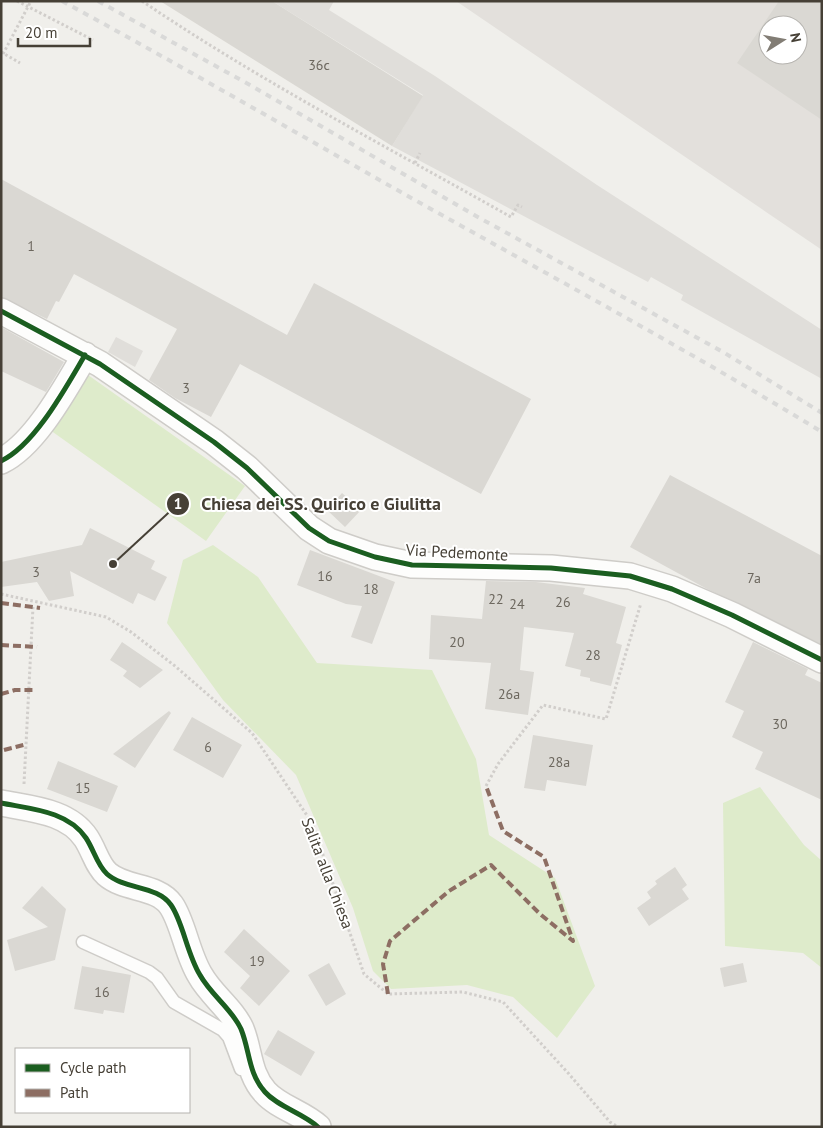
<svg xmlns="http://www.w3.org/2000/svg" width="823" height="1128" viewBox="0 0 823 1128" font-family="'PT Sans',sans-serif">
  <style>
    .industrial { fill: #e3e0dc; fill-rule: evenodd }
    .green { fill: #deebcb }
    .parking { fill: #e0deda }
    .building { fill: #dad8d3; fill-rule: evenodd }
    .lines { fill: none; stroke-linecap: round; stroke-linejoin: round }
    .lane-casing { stroke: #ceccc8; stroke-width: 15 }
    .street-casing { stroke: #ceccc8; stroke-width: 28 }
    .path { stroke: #d1cecb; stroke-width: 3; stroke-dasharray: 2.5 2.5; stroke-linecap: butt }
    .lane { stroke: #fdfdfc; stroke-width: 12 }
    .street { stroke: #fdfdfc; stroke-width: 25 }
    .rail { stroke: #d9d9d8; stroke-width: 4; stroke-dasharray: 6 6; stroke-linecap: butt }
    .quiet { stroke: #8d6e63; stroke-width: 4; stroke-dasharray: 8 4; stroke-linecap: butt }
    .cycleway-casing { stroke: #fff; stroke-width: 8 }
    .cycleway { stroke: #1b5e20; stroke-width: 5 }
    .labels { text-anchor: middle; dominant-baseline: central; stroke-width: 4; stroke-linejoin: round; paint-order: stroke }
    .number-label { font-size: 14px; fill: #6c675e }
    .street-label { font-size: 16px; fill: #464036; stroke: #fff }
    .leader { fill: none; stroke: #464036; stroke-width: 2 }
    .callout-dot { fill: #464036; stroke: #fff; stroke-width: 2 }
    .mark-label { font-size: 15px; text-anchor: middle; font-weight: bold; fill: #fff }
    .callout-label { font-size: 18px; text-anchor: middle; font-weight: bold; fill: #464036; stroke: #fff; stroke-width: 4; stroke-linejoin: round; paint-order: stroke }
  </style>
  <rect width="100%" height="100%" fill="#f0efeb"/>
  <path class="industrial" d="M 456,1 L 822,1 L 822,250 ZM 768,25 L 798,25 L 798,55 L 768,55 Z"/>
  <path class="green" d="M 88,375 L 245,486 L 206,541 L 50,430 Z
    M 213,545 L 258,577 L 317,663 L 432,670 L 476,759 L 489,835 L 555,878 L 595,986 L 557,1038 L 513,997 L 467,985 L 391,989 L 373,971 L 353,908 L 296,775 L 223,700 L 167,623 L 183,560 Z
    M 760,787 L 804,845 L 822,861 L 822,968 L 803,953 L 725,946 L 723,803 Z"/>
  <path class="parking" d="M 272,1 L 334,1 L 329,10 L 435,76 L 597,185 L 822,330 L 822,379 L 681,300 L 683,295 L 651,277 L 648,282 L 392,146 L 423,95 Z
    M 116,337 L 143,351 L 135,367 L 108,352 Z"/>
  <path class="building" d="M 160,1 L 272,1 L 423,96 L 392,146 Z
    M 779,1 L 822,1 L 822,120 L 737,63 ZM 768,25 L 798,25 L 798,55 L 768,55 Z
    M 1,179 L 287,335 L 314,283 L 531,399 L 481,494 L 240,364 L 211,417 L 175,398 L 149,380 L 177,329 L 74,274 L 59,302 L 56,301 L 47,319 L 1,297 Z
    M 1,327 L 64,362 L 46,392 L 1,371 Z
    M 670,475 L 822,556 L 821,644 L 707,589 L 630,547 Z
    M 342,493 L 361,510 L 345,527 L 327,510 Z
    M 90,528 L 155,561 L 151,569 L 167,577 L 155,601 L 138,593 L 133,604 L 70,571 L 74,596 L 49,601 L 37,582 L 1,587 L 1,562 L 82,545 Z
    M 310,550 L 395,582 L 372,644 L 351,637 L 362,606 L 346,604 L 297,585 Z
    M 486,581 L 536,582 L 585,588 L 583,594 L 626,607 L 616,643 L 622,645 L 611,686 L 590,681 L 590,678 L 580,676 L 581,670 L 565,666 L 574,633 L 524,627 L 520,670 L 534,672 L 528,715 L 485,709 L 491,663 L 429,659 L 431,615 L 482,619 Z
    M 122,642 L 163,670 L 140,688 L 123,676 L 127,671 L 110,660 Z
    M 753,642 L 808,669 L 805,675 L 822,683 L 822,800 L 755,769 L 763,752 L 732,737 L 744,711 L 725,702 Z
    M 169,711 L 171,713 L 135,768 L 113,754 Z
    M 192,717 L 242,745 L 223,778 L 173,750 Z
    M 533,735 L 593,745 L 586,786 L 547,780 L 545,791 L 524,788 Z
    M 58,761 L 118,786 L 107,812 L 47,789 Z
    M 675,867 L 687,885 L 682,889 L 689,899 L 649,926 L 637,908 L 651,898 L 647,892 L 657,884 L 655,881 Z
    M 42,886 L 66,909 L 55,960 L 15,971 L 7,940 L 48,927 L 22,908 Z
    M 244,929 L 290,971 L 259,1006 L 240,988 L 250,976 L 224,952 Z
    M 329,963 L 346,994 L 326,1006 L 308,975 Z
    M 743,963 L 747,982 L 724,987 L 720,968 Z
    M 82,966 L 131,975 L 124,1013 L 104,1010 L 103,1014 L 74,1009 Z
    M 278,1030 L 315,1052 L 301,1076 L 264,1054 Z"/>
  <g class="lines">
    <defs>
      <path id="lane" d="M 83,942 L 149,972 L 157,978 L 174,1002 L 223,1030 L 229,1037 L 241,1069"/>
      <path id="street" d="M 1,311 L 100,364 L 214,442 L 247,468 L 309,528 L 329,541 L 375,557 L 412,565 L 551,568 L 630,576 L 672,589 L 732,615 L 822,660
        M 1,461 C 35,445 66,387 85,355
        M 1,803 C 31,809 68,811 86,838 C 94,850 97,865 107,874 C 125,890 157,885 171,905 C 183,922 187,954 200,975 C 211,995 232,1009 241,1029 C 250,1051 248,1073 265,1092 C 278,1107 303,1113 318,1127"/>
    </defs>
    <use href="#lane" class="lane-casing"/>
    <use href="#street" class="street-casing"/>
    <path class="path" d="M 17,1 L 93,40
      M 142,1 C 260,81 387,147 511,217 L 518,205 L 522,207
      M 1,52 L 20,63
      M 3,54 L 31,1
      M 415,163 L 420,153
      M 1,594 L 106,617 L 131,632 L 175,666 L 252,733 L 312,823 L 364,974 L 388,994 L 463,992 L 503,1002 L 569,1074 L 610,1122 L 618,1127
      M 24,784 L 33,607
      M 486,786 L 498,764 L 543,705 L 606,719 L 641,603"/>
    <use href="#lane" class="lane"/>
    <use href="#street" class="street"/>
    <path class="rail" d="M 62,1 C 178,64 291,130 406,195 C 545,273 686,349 822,432
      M 98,1 L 250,85 L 476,216 L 723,352 L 822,413"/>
    <path class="quiet" d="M 1,603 L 40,608
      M 1,645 L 37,647
      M 1,694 L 15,690 L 35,690
      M 4,750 L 27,744
      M 388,994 L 383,964 L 390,941 L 449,891 L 491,865 L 540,914 L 573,941 L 544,857 L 503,831 L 486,786"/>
    <defs>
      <path id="cycleway" d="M 1,311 L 100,364 L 214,442 L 247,468 L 309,528 L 329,541 L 375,557 L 412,565 L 551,568 L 630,576 L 672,589 L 732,615 L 822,660
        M 1,461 C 35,445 66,387 85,355
        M 1,803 C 31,809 68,811 86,838 C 94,850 97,865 107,874 C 125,890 157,885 171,905 C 183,922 187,954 200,975 C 211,995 232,1009 241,1029 C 250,1051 248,1073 265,1092 C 278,1107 303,1113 318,1127"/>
    </defs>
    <use href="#cycleway" class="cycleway-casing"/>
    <use href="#cycleway" class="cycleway"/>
  </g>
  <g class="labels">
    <g class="number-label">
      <text x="319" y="65">36c</text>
      <text x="31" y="246">1</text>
      <text x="186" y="388">3</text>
      <text x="36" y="572">3</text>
      <text x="325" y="576">16</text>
      <text x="754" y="578">7a</text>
      <text x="371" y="589">18</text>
      <text x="496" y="599">22</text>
      <text x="563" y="602">26</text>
      <text x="517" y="604">24</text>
      <text x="457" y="642">20</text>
      <text x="593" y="655">28</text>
      <text x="509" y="694">26a</text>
      <text x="780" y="724">30</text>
      <text x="208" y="747">6</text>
      <text x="559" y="762">28a</text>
      <text x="83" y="788">15</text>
      <text x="257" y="961">19</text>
      <text x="102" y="992">16</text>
    </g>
    <g class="street-label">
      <text transform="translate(457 552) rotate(3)">Via Pedemonte</text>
      <text transform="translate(328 873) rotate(69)">Salita alla Chiesa</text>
    </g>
  </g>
  <path class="leader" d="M113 564L178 504"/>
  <g class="callout-dot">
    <circle cx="113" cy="564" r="5"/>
    <circle cx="178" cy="504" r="12"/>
  </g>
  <g class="mark-label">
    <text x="178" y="509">1</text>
  </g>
  <g class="callout-label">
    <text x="321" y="510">Chiesa dei SS. Quirico e Giulitta</text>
  </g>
  <rect width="823" height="1128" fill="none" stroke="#464036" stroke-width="5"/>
  <rect x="15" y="1048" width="175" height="65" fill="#ffffff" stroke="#b5b3af"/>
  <rect x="25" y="1064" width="25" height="8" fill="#1b5e20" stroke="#b5b3af"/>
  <text x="60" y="1073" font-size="15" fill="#464036">Cycle path</text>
  <rect x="25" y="1089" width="25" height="8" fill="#8d6e63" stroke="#b5b3af"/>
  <text x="60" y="1098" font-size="15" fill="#464036">Path</text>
  <g transform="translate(783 40) rotate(79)"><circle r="24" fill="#ffffff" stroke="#b5b3af"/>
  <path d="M0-4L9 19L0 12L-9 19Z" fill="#827d75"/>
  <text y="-8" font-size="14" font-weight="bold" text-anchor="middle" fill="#464036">N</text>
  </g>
  <path d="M18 38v8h72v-8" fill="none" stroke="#464036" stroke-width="2.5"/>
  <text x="25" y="38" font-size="15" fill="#464036" stroke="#ffffff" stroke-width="4" paint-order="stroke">20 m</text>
</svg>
